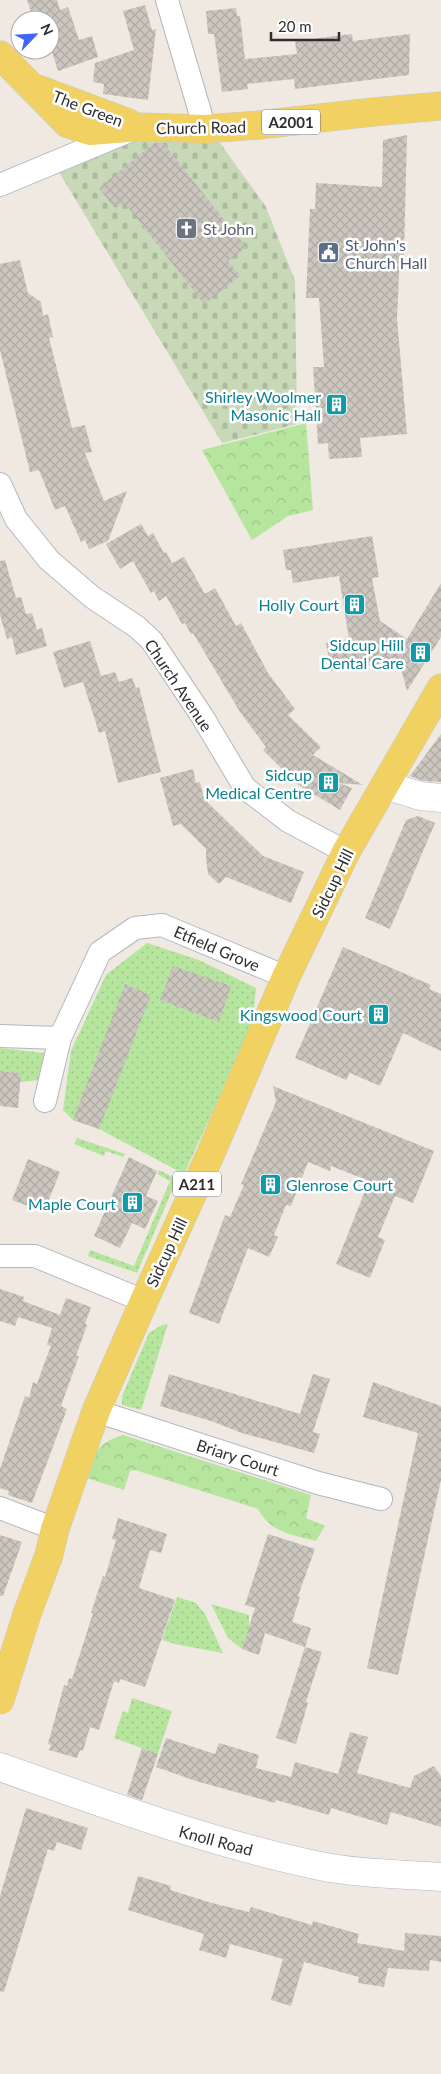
<svg xmlns="http://www.w3.org/2000/svg" width="441" height="2074" viewBox="0 0 441 2074" font-family="Lato,sans-serif">
  <style>
    .grass { fill: url(#grass-dots) }
    .forest { fill: url(#forest-crowns) }
    .cemetery { fill: url(#cemetery-stones) }
    .building { fill: url(#building-cross-hatch) }
    .lines { fill: none; stroke-linecap: round; stroke-linejoin: round }
    .street-casing { stroke: #b4b7c1; stroke-width: 24 }
    .secondary-casing { stroke: #b4b7c1; stroke-width: 29 }
    .primary-casing { stroke: #c9c9c9; stroke-width: 29 }
    .street { stroke: #fff; stroke-width: 22 }
    .secondary { stroke: #fff; stroke-width: 28 }
    .primary { stroke: #f2d163; stroke-width: 28 }
    .labels { text-anchor: middle; dominant-baseline: central; stroke-width: 5; stroke-linejoin: round; paint-order: stroke }
    .shield { fill: #fff; stroke: #6d6d6d; stroke-width: 1 }
    .shield-label { font-size: 15px; font-weight: bold; fill: #2e2e2e }
    .street-label { font-size: 16px; fill: #2e2e2e; stroke: #fff }
    .worship-label { font-size: 16px; fill: #5b616d; stroke: #fff; text-anchor: start }
    .service-label { font-size: 16px; fill: #4e5e75; stroke: #fff; text-anchor: start }
    .culture-label { font-size: 16px; fill: #0d838f; stroke: #fff; text-anchor: end }
  </style>
  <defs>
    <pattern id="grass-dots" width="8" height="8" patternUnits="userSpaceOnUse" patternTransform="scale(1.25)"><rect width="8" height="8" fill="#b6e59e"/><path d="M2 2h.1M6 6h.1" fill="none" stroke="#9dc588" stroke-width="1.8" stroke-linecap="round"/></pattern>
    <pattern id="forest-crowns" width="20" height="18" patternUnits="userSpaceOnUse" patternTransform="scale(1.25)"><rect width="20" height="18" fill="#b6e59e"/><path d="M2 6a3 3 0 1 1 6 0M12 15a3 3 0 1 1 6 0" fill="none" stroke="#9dc588"/></pattern>
    <pattern id="cemetery-stones" width="16" height="16" patternUnits="userSpaceOnUse" patternTransform="scale(1.25)"><rect width="16" height="16" fill="#c8d9b8"/><path d="M2 7V4a2 2 0 0 1 4 0v3zM10 15v-3a2 2 0 0 1 4 0v3z" fill="#acbb9e"/></pattern>
    <pattern id="building-cross-hatch" width="8" height="8" patternUnits="userSpaceOnUse" patternTransform="scale(1.25)"><rect width="8" height="8" fill="#cbc7bf"/><path d="M0 0l8 8M0 8l8-8" fill="none" stroke="#afaba4"/></pattern>
  </defs>
  <rect width="100%" height="100%" fill="#efe9e1"/>
  <path class="grass" d="M 147,943 L 199,960 L 256,988 L 253,1019 L 236,1061 L 184,1174 L 99,1129 L 73,1120 L 63,1110 L 71,1051 L 106,975 Z
    M 0,1048 L 44,1053 L 47,1059 L 41,1080 L 20,1082 L 21,1073 L 0,1071 Z
    M 77,1138 L 125,1154 L 123,1157 L 106,1151 L 104,1156 L 74,1144 Z
    M 159,1170 L 177,1179 L 137,1273 L 88,1256 L 90,1250 L 134,1266 L 170,1181 L 157,1174 Z
    M 168,1324 L 141,1410 L 122,1405 L 122,1396 L 149,1333 L 162,1325 Z
    M 177,1597 L 196,1603 L 205,1614 L 223,1653 L 179,1645 L 162,1640 Z
    M 211,1604 L 249,1615 L 249,1627 L 242,1649 L 228,1638 Z
    M 132,1698 L 172,1711 L 158,1754 L 114,1738 L 123,1711 L 128,1713 Z"/>
  <path class="forest" d="M 306,423 L 313,510 L 288,516 L 252,540 L 202,450 Z
    M 123,1435 L 311,1495 L 306,1518 L 325,1526 L 316,1541 C 291,1534 272,1534 258,1509 L 135,1470 L 130,1471 L 124,1490 L 84,1477 C 95,1453 97,1443 123,1435 Z"/>
  <path class="cemetery" d="M 144,132 L 173,133 L 220,143 L 266,207 L 295,281 L 297,424 L 222,443 L 59,172 Z"/>
  <path class="building" d="M 27,0 L 57,0 L 60,10 L 68,7 L 79,40 L 92,36 L 98,57 L 58,71 L 50,45 L 50,20 L 34,20 Z
    M 145,5 L 152,30 L 156,29 L 148,100 L 103,94 L 104,84 L 93,82 L 95,63 L 134,50 L 123,11 Z
    M 236,8 L 237,16 L 240,16 L 245,59 L 297,54 L 295,41 L 352,34 L 353,41 L 410,34 L 409,75 L 295,89 L 294,79 L 247,84 L 248,89 L 222,92 L 214,34 L 208,34 L 206,11 Z
    M 407,135 L 404,255 L 400,255 L 397,318 L 407,434 L 360,438 L 362,457 L 329,459 L 328,443 L 318,444 L 313,367 L 324,367 L 319,298 L 306,298 L 310,209 L 315,209 L 316,183 L 382,187 L 383,140 Z
    M 154,143 L 163,143 L 246,247 L 228,261 L 240,276 L 204,304 L 124,202 L 115,209 L 99,188 Z
    M 20,260 L 28,293 L 41,302 L 43,316 L 48,314 L 53,337 L 49,338 L 72,428 L 85,425 L 92,452 L 85,453 L 104,501 L 127,491 L 108,541 L 89,549 L 85,540 L 81,542 L 65,506 L 55,510 L 39,470 L 30,472 L 0,350 L 0,264 Z
    M 141,524 L 148,536 L 153,533 L 164,553 L 166,552 L 172,563 L 184,557 L 205,594 L 215,588 L 236,626 L 241,623 L 268,673 L 295,709 L 288,715 L 321,747 L 313,755 L 363,785 L 339,783 L 352,788 L 340,810 L 297,784 L 263,750 L 266,747 L 240,712 L 193,633 L 191,634 L 185,623 L 182,624 L 166,596 L 159,601 L 154,591 L 151,593 L 133,561 L 120,569 L 106,544 Z
    M 372,536 L 379,577 L 372,578 L 380,621 L 407,639 L 441,583 L 441,637 L 407,691 L 399,661 L 331,671 L 326,643 L 349,639 L 339,576 L 293,583 L 291,570 L 286,570 L 283,550 Z
    M 5,560 L 16,598 L 21,597 L 26,614 L 32,613 L 37,630 L 42,628 L 47,646 L 16,655 L 12,637 L 7,639 L 0,615 L 0,561 Z
    M 90,641 L 101,676 L 115,672 L 119,682 L 132,678 L 136,688 L 139,687 L 161,772 L 118,783 L 105,731 L 99,733 L 83,682 L 64,688 L 53,652 Z
    M 441,734 L 441,782 L 423,781 L 410,776 Z
    M 193,769 L 196,783 L 200,782 L 204,799 L 263,856 L 304,872 L 291,903 L 226,877 L 219,884 L 208,874 L 206,859 L 206,849 L 181,824 L 173,826 L 160,778 Z
    M 418,816 L 435,823 L 390,929 L 365,918 L 406,820 Z
    M 343,947 L 431,985 L 429,989 L 441,994 L 441,1051 L 403,1033 L 380,1086 L 350,1073 L 346,1080 L 295,1058 Z
    M 173,966 L 231,986 L 219,1022 L 160,1000 Z
    M 125,984 L 151,995 L 99,1129 L 73,1120 Z
    M 0,1071 L 21,1073 L 18,1108 L 0,1106 Z
    M 273,1086 L 434,1151 L 413,1203 L 395,1196 L 378,1237 L 385,1240 L 370,1278 L 336,1264 L 369,1181 L 331,1166 L 330,1171 L 308,1162 L 291,1206 L 286,1205 L 274,1235 L 278,1237 L 269,1257 L 248,1248 L 219,1324 L 189,1313 L 225,1215 L 230,1217 L 244,1185 L 241,1184 L 276,1102 Z
    M 129,1157 L 157,1171 L 146,1196 L 158,1201 L 145,1229 L 132,1223 L 120,1248 L 94,1236 Z
    M 28,1159 L 60,1172 L 44,1212 L 12,1200 Z
    M 0,1289 L 24,1297 L 23,1301 L 60,1315 L 66,1298 L 91,1307 L 85,1324 L 87,1325 L 76,1356 L 79,1356 L 61,1406 L 67,1409 L 32,1503 L 8,1495 L 9,1491 L 0,1488 L 0,1469 L 25,1396 L 29,1398 L 33,1382 L 37,1384 L 44,1364 L 51,1346 L 47,1345 L 52,1328 L 18,1317 L 15,1326 L 0,1321 Z
    M 169,1374 L 300,1414 L 313,1374 L 330,1379 L 313,1432 L 320,1434 L 314,1453 L 242,1433 L 211,1421 L 160,1406 Z
    M 373,1382 L 441,1406 L 441,1480 L 398,1675 L 367,1668 L 418,1433 L 363,1417 Z
    M 118,1518 L 167,1534 L 161,1553 L 150,1550 L 139,1588 L 175,1600 L 145,1687 L 120,1679 L 119,1683 L 114,1681 L 99,1730 L 90,1727 L 83,1751 L 80,1750 L 77,1758 L 49,1750 L 51,1745 L 48,1744 L 64,1685 L 67,1686 L 69,1678 L 72,1679 L 93,1613 L 91,1613 L 103,1576 L 105,1577 L 116,1540 L 112,1539 Z
    M 268,1534 L 315,1549 L 298,1596 L 300,1597 L 292,1622 L 311,1628 L 305,1647 L 265,1633 L 259,1655 L 242,1649 L 255,1608 L 245,1605 Z
    M 0,1535 L 22,1542 L 3,1596 L 0,1596 Z
    M 305,1647 L 322,1652 L 306,1702 L 308,1703 L 296,1744 L 276,1738 Z
    M 350,1732 L 368,1737 L 357,1773 L 410,1788 L 414,1776 L 434,1766 L 441,1776 L 441,1827 L 391,1812 L 387,1825 L 331,1808 L 329,1815 L 276,1800 L 275,1803 L 196,1781 L 156,1767 L 166,1738 L 215,1754 L 219,1743 L 259,1755 L 256,1768 L 291,1777 L 295,1762 L 338,1774 Z
    M 142,1748 L 158,1754 L 142,1800 L 127,1795 Z
    M 26,1808 L 88,1828 L 81,1850 L 57,1842 L 54,1851 L 48,1849 L 4,1992 L 0,1991 L 0,1896 Z
    M 138,1876 L 171,1886 L 170,1890 L 212,1903 L 249,1912 L 251,1907 L 312,1925 L 313,1921 L 359,1934 L 357,1943 L 404,1951 L 405,1933 L 441,1936 L 441,1962 L 430,1960 L 429,1971 L 388,1968 L 384,1987 L 358,1983 L 359,1977 L 304,1962 L 291,2006 L 271,2000 L 283,1959 L 230,1944 L 226,1958 L 199,1950 L 204,1934 L 128,1910 Z"/>
  <g class="lines">
    <defs>
      <path id="street" d="M 167,0 L 205,129
        M 0,185 L 127,132
        M 0,484 L 16,519 L 49,560 L 92,597 L 137,627 L 152,641 L 202,716 L 245,788 L 288,821 L 346,852
        M 0,1036 L 60,1038
        M 45,1101 L 60,1038 L 100,952 L 135,928 L 162,925 L 286,977
        M 0,1256 L 35,1256 L 144,1301
        M 96,1411 L 318,1483 L 381,1499
        M 0,1508 L 55,1529"/>
      <path id="secondary" d="M 385,785 L 420,796 L 441,798
        M 0,1767 C 105,1804 210,1843 320,1866 C 359,1874 401,1874 441,1877"/>
      <path id="primary" d="M 0,55 L 68,124 L 90,131 L 140,127 L 205,129 L 259,125 L 373,112 L 441,106
        M 38,89 L 129,123
        M 0,1700 L 27,1614 L 49,1555 L 55,1529 L 96,1411 L 144,1301 L 211,1153 L 286,977 L 346,852 L 441,688"/>
    </defs>
    <use href="#street" class="street-casing"/>
    <use href="#secondary" class="secondary-casing"/>
    <use href="#primary" class="primary-casing"/>
    <use href="#street" class="street"/>
    <use href="#secondary" class="secondary"/>
    <use href="#primary" class="primary"/>
  </g>
  <defs>
    <symbol id="church-square" viewBox="-11 -11 22 22"><rect x="-9" y="-9" width="18" height="18" rx="4" fill="#6b7280" stroke="#fff"/><path d="M-1.2-6h2.4v3.5h3.3v2.4h-3.3V6h-2.4V-.1h-3.3v-2.4h3.3Z" fill="#fff"/></symbol>
    <symbol id="civic-square" viewBox="-11 -11 22 22"><rect x="-9" y="-9" width="18" height="18" rx="4" fill="#5c6f8a" stroke="#fff"/><path d="M-.6-6.5H3V-4.5H.6V-3L4-1V1h2V6H-6V1h2V-1L-.6-3ZM-1.2 2.5V6h2.4V2.5Z" fill="#fff"/></symbol>
    <symbol id="building-square" viewBox="-11 -11 22 22"><rect x="-9" y="-9" width="18" height="18" rx="4" fill="#0f9aa8" stroke="#fff"/><path d="M-4-6H4V6H1V3H-1V6H-4ZM-2.5-4.3h1.7v1.8h-1.7ZM.8-4.3h1.7v1.8H.8ZM-2.5-1h1.7V.8h-1.7ZM.8-1h1.7V.8H.8Z" fill="#fff"/></symbol>
  </defs>
  <g fill-rule="evenodd">
    <use href="#church-square" x="174" y="216" width="25" height="25"/>
    <use href="#civic-square" x="316" y="240" width="25" height="25"/>
    <use href="#building-square" x="324" y="392" width="25" height="25"/>
    <use href="#building-square" x="342" y="592" width="25" height="25"/>
    <use href="#building-square" x="408" y="640" width="25" height="25"/>
    <use href="#building-square" x="316" y="770" width="25" height="25"/>
    <use href="#building-square" x="366" y="1002" width="25" height="25"/>
    <use href="#building-square" x="258" y="1172" width="25" height="25"/>
    <use href="#building-square" x="120" y="1190" width="25" height="25"/>
  </g>
  <g class="labels">
    <g class="shield">
      <rect x="262" y="109.5" width="58" height="25" rx="4"/>
      <rect x="173" y="1171.5" width="48" height="25" rx="4"/>
    </g>
    <g class="shield-label">
      <text x="291" y="122">A2001</text>
      <text x="197" y="1184">A211</text>
    </g>
    <g class="street-label">
      <text transform="translate(88 108) rotate(21)">The Green</text>
      <text transform="translate(201 127) rotate(-1)">Church Road</text>
      <text transform="translate(179 685) rotate(56)">Church Avenue</text>
      <text transform="translate(332 883) rotate(-64)">Sidcup Hill</text>
      <text transform="translate(217 948) rotate(23)">Etfield Grove</text>
      <text transform="translate(166 1252) rotate(-65)">Sidcup Hill</text>
      <text transform="translate(238 1457) rotate(18)">Briary Court</text>
      <text transform="translate(216 1840) rotate(15)">Knoll Road</text>
    </g>
    <g class="worship-label">
      <text x="203" y="228">St John</text>
    </g>
    <g class="service-label">
      <text x="345" y="244">St John's<tspan x="345" dy="18">Church Hall</tspan></text>
    </g>
    <g class="culture-label">
      <text x="321" y="396">Shirley Woolmer<tspan x="321" dy="18">Masonic Hall</tspan></text>
      <text x="339" y="604">Holly Court</text>
      <text x="404" y="644">Sidcup Hill<tspan x="404" dy="18">Dental Care</tspan></text>
      <text x="312" y="774">Sidcup<tspan x="312" dy="18">Medical Centre</tspan></text>
      <text x="362" y="1014">Kingswood Court</text>
      <text x="286" y="1184" text-anchor="start">Glenrose Court</text>
      <text x="116" y="1203">Maple Court</text>
    </g>
  </g>
  <g transform="translate(35 35) rotate(65)"><circle r="24" fill="#ffffff" stroke="#ababab"/>
  <path d="M0-4L9 19L0 12L-9 19Z" fill="#4264fb"/>
  <text y="-8" font-size="14" font-weight="bold" text-anchor="middle" fill="#2e2e2e">N</text>
  </g>
  <path d="M271 32v8h68v-8" fill="none" stroke="#2e2e2e" stroke-width="2.5"/>
  <text x="278" y="32" font-size="15" fill="#2e2e2e" stroke="#ffffff" stroke-width="4" paint-order="stroke">20 m</text>
</svg>
